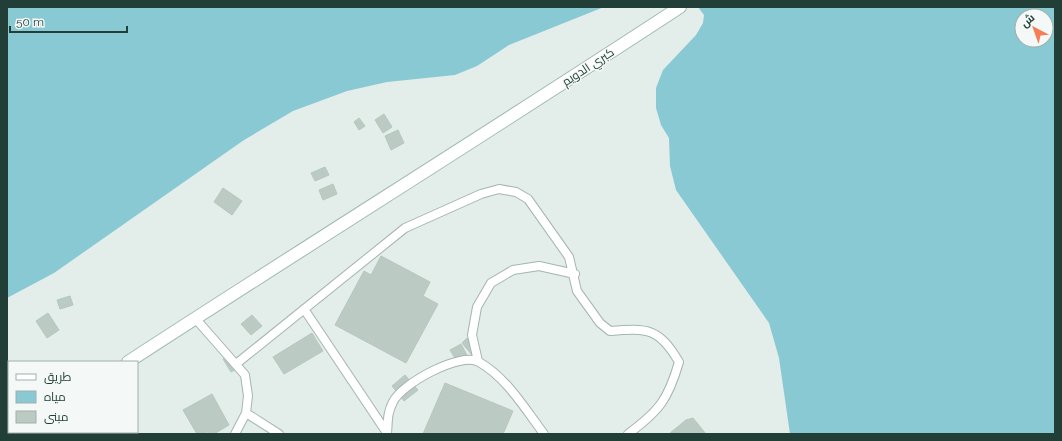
<svg xmlns="http://www.w3.org/2000/svg" width="1062" height="441" viewBox="0 0 1062 441" font-family="Raleway,Cairo,sans-serif">
  <style>
    .water { fill: #89c9d4; fill-rule: evenodd }
    .building { fill: #bbcbc4; stroke: #b5c7bf }
    .lines { fill: none; stroke-linecap: round; stroke-linejoin: round }
    .lane-casing { stroke: #a5b5b0; stroke-width: 10 }
    .secondary-casing { stroke: #a1b9b1; stroke-width: 14 }
    .lane { stroke: #fff; stroke-width: 8 }
    .secondary { stroke: #fff; stroke-width: 12 }
    .labels { text-anchor: middle; dominant-baseline: central; stroke-width: 3; stroke-linejoin: round; paint-order: stroke }
    .street-label { font-size: 12px; fill: #223f37; stroke: #f4f9f7 }
  </style>
  <rect width="100%" height="100%" fill="#e3ede9"/>
  <path class="water" d="M 7,7 L 604,7 L 509,45 L 477,66 L 455,75 L 387,82 L 347,91 L 293,111 L 244,140 L 54,273 L 7,298 Z
    M 698,7 L 1055,7 L 1055,434 L 790,434 L 779,358 L 769,323 L 676,190 L 670,166 L 669,138 L 661,125 L 656,108 L 656,88 L 663,70 L 696,35 L 703,23 L 704,15 ZM 1022,16 L 1046,16 L 1046,40 L 1022,40 Z"/>
  <path class="building" d="M 384,114 L 392,127 L 383,133 L 375,120 Z
    M 359,118 L 365,126 L 359,130 L 354,122 Z
    M 398,130 L 404,143 L 391,150 L 385,136 Z
    M 325,167 L 329,175 L 315,181 L 311,173 Z
    M 333,184 L 337,194 L 323,200 L 319,190 Z
    M 223,188 L 242,201 L 232,215 L 214,202 Z
    M 381,256 L 430,282 L 423,296 L 438,304 L 406,363 L 335,325 L 364,271 L 371,275 Z
    M 70,296 L 73,305 L 60,309 L 57,300 Z
    M 48,313 L 59,330 L 47,338 L 36,321 Z
    M 252,315 L 262,326 L 251,335 L 241,324 Z
    M 312,333 L 323,351 L 284,374 L 273,357 Z
    M 467,338 L 478,350 L 472,355 L 462,343 Z
    M 461,344 L 468,357 L 458,363 L 450,350 Z
    M 229,355 L 237,369 L 231,372 L 223,359 Z
    M 405,375 L 418,390 L 404,401 L 392,386 Z
    M 445,383 L 513,411 L 503,434 L 423,434 Z
    M 212,394 L 229,425 L 214,434 L 207,432 L 197,434 L 183,410 Z
    M 693,418 L 706,434 L 670,433 L 686,420 Z"/>
  <g class="lines">
    <defs>
      <path id="lane" d="M 304,309 L 387,433
        M 195,318 L 245,375 L 248,396 L 246,413 L 235,434
        M 478,361 L 472,335 L 477,307 L 491,283 L 513,270 L 539,266 L 575,274
        M 236,364 L 405,228 L 481,194 L 499,189 L 516,192 L 528,199 L 569,257 L 577,291 L 600,323 L 610,331 C 648,328 659,328 679,362 C 668,400 659,411 628,434
        M 246,413 L 279,434
        M 387,434 C 388,422 387,413 393,402 C 401,384 461,351 479,362 C 507,378 525,409 544,434"/>
      <path id="secondary" d="M 128,362 C 311,243 497,127 680,7
        M 15,434 L 19,432"/>
    </defs>
    <use href="#lane" class="lane-casing"/>
    <use href="#secondary" class="secondary-casing"/>
    <use href="#lane" class="lane"/>
    <use href="#secondary" class="secondary"/>
  </g>
  <g class="labels">
    <g class="street-label">
      <text transform="translate(588 67) rotate(-33)">كبري الدويم</text>
    </g>
  </g>
  <rect width="1062" height="441" fill="none" stroke="#223f37" stroke-width="16"/>
  <rect x="8" y="361" width="130" height="72" fill="#f4f9f7" stroke="#a0afaa"/>
  <rect x="16" y="374" width="20" height="6" fill="#ffffff" stroke="#a0afaa"/>
  <text x="44" y="381" font-size="12" fill="#223f37">طريق</text>
  <rect x="16" y="391" width="20" height="12" fill="#89c9d4" stroke="#a0afaa"/>
  <text x="44" y="401" font-size="12" fill="#223f37">مياه</text>
  <rect x="16" y="411" width="20" height="12" fill="#bbcbc4" stroke="#a0afaa"/>
  <text x="44" y="421" font-size="12" fill="#223f37">مبنى</text>
  <g transform="translate(1034 28) rotate(319)"><circle r="19" fill="#f4f9f7" stroke="#a0afaa"/>
  <path d="M0-3L7 15L0 10L-7 15Z" fill="#f67d58"/>
  <text y="-6" font-size="11" font-weight="bold" text-anchor="middle" fill="#223f37">ش</text>
  </g>
  <path d="M10 26v6h117v-6" fill="none" stroke="#223f37" stroke-width="2"/>
  <text x="16" y="26" font-size="12" fill="#223f37" stroke="#f4f9f7" stroke-width="3" paint-order="stroke">50 m</text>
</svg>
